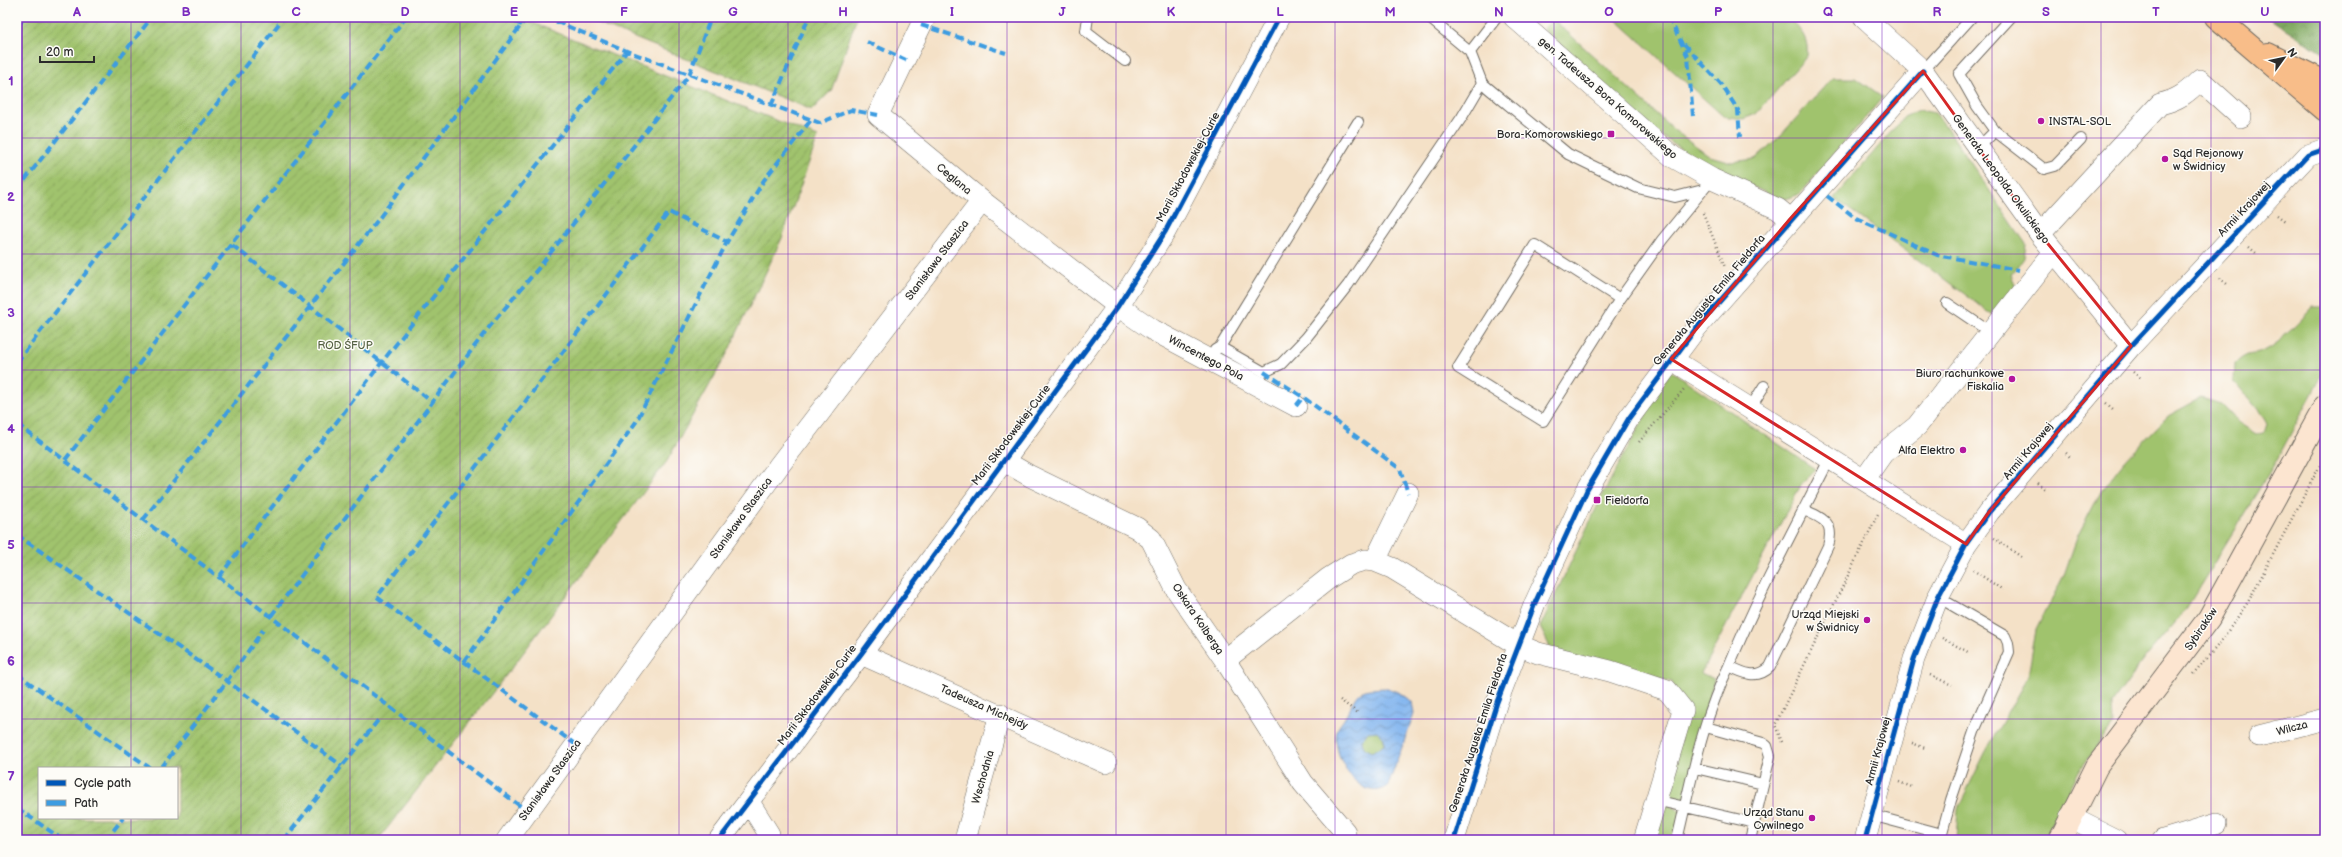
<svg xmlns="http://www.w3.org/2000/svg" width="2342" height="857" viewBox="0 0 2342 857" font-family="'Balsamiq Sans',sans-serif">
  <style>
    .grass { fill: #a0c36d; stroke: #66774c }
    .forest { fill: url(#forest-crowns); stroke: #566a46 }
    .garden { fill: url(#garden-furrows); stroke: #66774c; fill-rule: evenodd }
    .water { fill: url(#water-waves); stroke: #56708d; fill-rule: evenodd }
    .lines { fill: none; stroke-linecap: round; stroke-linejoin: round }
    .lane-casing { stroke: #716b62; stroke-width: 12 }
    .street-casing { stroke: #716b62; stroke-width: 22 }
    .secondary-casing { stroke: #716b62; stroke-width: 24 }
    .primary-casing { stroke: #716b62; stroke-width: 24 }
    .path { stroke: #716b62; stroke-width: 2.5; stroke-dasharray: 1 3; stroke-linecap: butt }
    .lane { stroke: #fff; stroke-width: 10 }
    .street { stroke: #fff; stroke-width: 21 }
    .secondary { stroke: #fce5d0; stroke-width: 22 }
    .primary { stroke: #f8bd89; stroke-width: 22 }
    .quiet { stroke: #3d9ce1; stroke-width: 4; stroke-dasharray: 8 4; stroke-linecap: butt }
    .cycleway-casing { stroke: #fdfcf7; stroke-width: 8 }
    .cycleway { stroke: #0057b8; stroke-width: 5 }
    .marked { fill: none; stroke: #d62828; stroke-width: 3; stroke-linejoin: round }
    .grid { fill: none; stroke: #7b2cbf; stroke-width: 1; stroke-opacity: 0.55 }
    .poi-dot { fill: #b5179e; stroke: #fdfcf7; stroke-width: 1.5 }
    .labels { text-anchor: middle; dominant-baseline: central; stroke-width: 3; stroke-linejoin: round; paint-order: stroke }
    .street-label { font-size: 11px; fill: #2b2b2b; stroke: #fdfcf7 }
    .poi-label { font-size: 11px; fill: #2b2b2b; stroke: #fdfcf7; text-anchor: end }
    .park-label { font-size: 11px; fill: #546042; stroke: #fdfcf7 }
    .neatline { fill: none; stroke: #7b2cbf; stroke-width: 1.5 }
    .grid-label { font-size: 13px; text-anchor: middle; font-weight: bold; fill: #7b2cbf }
  </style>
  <defs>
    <pattern id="forest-crowns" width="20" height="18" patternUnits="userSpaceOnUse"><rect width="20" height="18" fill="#80a960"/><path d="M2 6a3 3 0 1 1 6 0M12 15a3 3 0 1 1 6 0" fill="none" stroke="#698a4f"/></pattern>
    <pattern id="garden-furrows" width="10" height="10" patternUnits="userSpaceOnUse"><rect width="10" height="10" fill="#a0c36d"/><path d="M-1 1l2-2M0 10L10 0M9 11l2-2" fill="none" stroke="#839f5a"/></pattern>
    <pattern id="water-waves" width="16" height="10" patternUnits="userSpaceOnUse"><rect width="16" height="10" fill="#82b5ef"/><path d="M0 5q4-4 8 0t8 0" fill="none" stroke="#6b93c2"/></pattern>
  </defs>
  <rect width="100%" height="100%" fill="#fdfcf7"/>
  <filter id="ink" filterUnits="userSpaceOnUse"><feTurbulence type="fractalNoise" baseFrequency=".025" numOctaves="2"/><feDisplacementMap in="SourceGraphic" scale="8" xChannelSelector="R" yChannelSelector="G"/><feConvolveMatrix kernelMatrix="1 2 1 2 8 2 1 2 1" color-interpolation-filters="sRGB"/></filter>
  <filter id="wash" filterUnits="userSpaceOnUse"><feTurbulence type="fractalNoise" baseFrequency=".012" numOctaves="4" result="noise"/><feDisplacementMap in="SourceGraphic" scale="16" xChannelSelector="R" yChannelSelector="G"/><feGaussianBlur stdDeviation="0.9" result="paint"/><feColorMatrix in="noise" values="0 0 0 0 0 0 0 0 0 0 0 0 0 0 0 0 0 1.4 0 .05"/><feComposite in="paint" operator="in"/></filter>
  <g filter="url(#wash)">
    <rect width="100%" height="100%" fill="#f4e1c7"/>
    <path class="grass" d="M 1613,17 L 1787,17 C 1800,29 1809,37 1807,56 L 1756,114 L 1743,119 L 1723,116 Z
      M 1553,19 L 1674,130 L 1710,156 L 1731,162 L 1755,159 L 1781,135 L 1832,78 L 1856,78 L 1883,97 L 1800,194 L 1786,199 L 1775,197 L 1700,162 L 1657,133 L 1543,29 Z
      M 1919,110 L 1935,113 L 1944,124 L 2026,244 L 2024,257 L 2011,275 L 2017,288 L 1993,315 L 1834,198 L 1904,117 Z
      M 2313,307 L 2325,307 L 2325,370 L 2275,463 L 2186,609 L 2146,656 L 2112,703 L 2113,725 L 2079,771 L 2050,827 L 2045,840 L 1956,840 L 1958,808 L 1986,751 L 2028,676 L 2036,630 L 2064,575 L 2078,535 L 2103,488 L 2125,460 L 2168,416 L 2201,398 L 2221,404 L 2239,423 L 2256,434 L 2264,433 L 2267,424 L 2260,412 L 2234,381 L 2235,364 C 2250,349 2252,358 2265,350 C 2283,340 2299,322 2313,307 Z
      M 1670,370 L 1815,469 L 1800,487 L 1701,673 L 1714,679 L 1686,806 L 1657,794 L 1683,710 L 1672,682 L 1552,651 L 1540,627 L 1604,492 Z
      M1362 741a11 11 0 1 1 22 0a11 11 0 1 1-22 0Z
      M 1662,801 L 1684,813 L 1675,840 L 1650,840 Z"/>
    <path class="forest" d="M 2267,17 L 2325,17 L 2325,54 Z"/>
    <path class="garden" d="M 17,17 L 518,17 L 818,137 L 782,238 L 728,352 L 667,461 L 514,665 L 378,840 L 17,840 ZM 39,768 L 177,768 L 177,818 L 39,818 Z
      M 583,17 L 857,17 L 831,91 L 812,110 Z"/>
    <path class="water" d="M 1387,688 L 1400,693 L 1412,702 L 1414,714 L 1388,786 C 1361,806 1330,754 1337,731 C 1338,726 1344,721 1346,715 C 1359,690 1357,689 1387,688 ZM 1377,731 L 1384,738 L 1384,744 L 1372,752 C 1364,750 1362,746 1362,738 L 1368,732 Z"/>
  </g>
  <g filter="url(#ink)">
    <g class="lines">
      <defs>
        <path id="lane" d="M 1088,17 L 1086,31 L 1125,61
          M 1428,17 L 1470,52 L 1497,17
          M 1923,71 L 1972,17
          M 1482,83 L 1568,154 L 1638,188 L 1675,197 L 1703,190
          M 1995,131 L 1977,106 L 1959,74 L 2011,17
          M 1978,148 L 1995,131 L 2044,169 L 2055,166 L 2081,139
          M 1620,299 L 1535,245 L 1458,368 L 1543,421 L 1620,299 L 1662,240 L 1712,179
          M 1947,303 L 1990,332
          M 1220,347 L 1264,372 L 1281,364 L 1306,338 L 1348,285 L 1462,117 L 1482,83 L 1470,52
          M 1215,350 L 1220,347 L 1358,122
          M 1749,410 L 1764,386
          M 1804,510 C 1823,518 1835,523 1828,546 L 1770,667 C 1757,680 1743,673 1729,666 C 1758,595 1795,527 1829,460
          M 1938,597 L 2005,636 L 2008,643 L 2009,652 L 1975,729 L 1951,800 L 1940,840
          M 1706,727 L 1763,743 L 1767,746 L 1770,756 L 1750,840
          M 1695,768 L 1763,784
          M 1655,800 L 1754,823
          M 1871,815 L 1942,834
          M 1677,840 C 1691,782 1702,720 1729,666"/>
        <path id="street" d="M 925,17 L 878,115 L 982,201 L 1118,306 L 1153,330 L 1296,406
          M 1514,17 L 1673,157 L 1712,179 L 1778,209 L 1790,219
          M 1864,17 L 1923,71 L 2040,234 L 2131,346
          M 2040,234 L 2160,104 C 2178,100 2187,93 2200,80 L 2241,117
          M 1671,359 L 1966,544
          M 1004,461 L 1030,476 L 1137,528 L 1151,539 L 1176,589 L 1225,660 L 1303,783 L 1345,832
          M 1864,480 L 1883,453 L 1917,426 L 2054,252
          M 1375,561 L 1408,493
          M 861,654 L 1106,763
          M 1225,660 L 1329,578 L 1351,564 L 1365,560 L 1375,561 L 1392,568 L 1518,645 L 1538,653 L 1610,671 L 1667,690 L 1683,710 L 1644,840
          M 2259,736 L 2325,719
          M 749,802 L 769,834
          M 2070,817 L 2116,840
          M 507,840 L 778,467 L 982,201
          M 719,840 L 861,654 L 1118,306 L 1165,232 L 1279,17
          M 965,840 L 1000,714
          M 1454,840 L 1497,702 L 1535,603 L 1587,490 L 1629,418 L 1697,327 L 1923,71
          M 1865,840 L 1914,659 L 1938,597 L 1966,544 L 1989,512 L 2131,346 L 2308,155 L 2325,149
          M 2163,840 L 2216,824"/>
        <path id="secondary" d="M 2060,840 L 2097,766 L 2209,618 L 2325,406"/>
        <path id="primary" d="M 2216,17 L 2325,110
          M 2268,54 L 2325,82"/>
      </defs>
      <use href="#lane" class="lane-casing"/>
      <use href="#street" class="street-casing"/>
      <use href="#secondary" class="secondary-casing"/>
      <use href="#primary" class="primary-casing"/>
      <path class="path" d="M 1703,213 L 1725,267
        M 2277,215 L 2285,221
        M 2249,247 L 2256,253
        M 2220,278 L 2228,285
        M 2133,372 L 2142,379
        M 2106,403 L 2114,410
        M 1639,442 L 1684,389
        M 2066,453 L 2071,458
        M 2038,483 L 2045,489
        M 1994,538 L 2023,558
        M 1973,570 L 2003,590
        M 1942,638 L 1968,652
        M 2193,674 L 2219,644 L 2248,602 L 2325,456
        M 1930,675 L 1952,685
        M 1340,700 L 1358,713
        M 1782,742 L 1775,725 L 1879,512
        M 1912,743 L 1925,748
        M 1899,782 L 1912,787"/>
      <use href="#lane" class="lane"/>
      <use href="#street" class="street"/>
      <use href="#secondary" class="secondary"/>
      <use href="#primary" class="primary"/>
      <path class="quiet" d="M 504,17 L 522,25
        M 545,17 L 627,51 L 820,123 L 851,110 L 878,115
        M 1669,17 L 1688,57 L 1693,116
        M 921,25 L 1006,53
        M 17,27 L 25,17
        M 867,42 L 906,60
        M 1684,44 L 1721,84 L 1738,110 L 1740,137
        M 771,106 L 809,17
        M 17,190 L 152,17
        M 1827,196 L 1856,218 L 1937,255 L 2019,270
        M 232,245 L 432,402
        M 17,362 L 284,17
        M 1264,372 L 1303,397 L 1400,469 L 1408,493
        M 1296,406 L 1303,397
        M 17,424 L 528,812
        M 65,460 L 406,17
        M 143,520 L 380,217 L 527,17
        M 17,535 L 227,681 L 342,766
        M 219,577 L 382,362 L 627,51
        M 271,616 L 486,331 L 541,265 L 689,75 L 711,17
        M 464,662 L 636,422 L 727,242
        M 17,674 L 150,768
        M 576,745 L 377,597 L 669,212 L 727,242 L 764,180 L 811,120
        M 161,768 L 227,681 L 263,630
        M 17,808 L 63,840
        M 106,840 L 123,818
        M 284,840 L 379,719"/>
      <defs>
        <path id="cycleway" d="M 719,840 L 861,654 L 1118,306 L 1165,232 L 1279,17
          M 1454,840 L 1497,702 L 1535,603 L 1587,490 L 1629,418 L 1697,327 L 1923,71
          M 1865,840 L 1914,659 L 1938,597 L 1966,544 L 1989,512 L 2131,346 L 2308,155 L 2325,149"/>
      </defs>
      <use href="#cycleway" class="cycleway-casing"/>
      <use href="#cycleway" class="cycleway"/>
    </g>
  </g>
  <path class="marked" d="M 1923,71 L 2040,234 L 2131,346 L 1989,512 L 1966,544 L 1671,359 L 1790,219 Z"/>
  <path class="grid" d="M 131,17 L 131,768M 241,17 L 241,840M 350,17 L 350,840M 460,17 L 460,840M 569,17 L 569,840M 679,17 L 679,840M 788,17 L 788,840M 897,17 L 897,840M 1007,17 L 1007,840M 1116,17 L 1116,840M 1226,17 L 1226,840M 1335,17 L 1335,840M 1445,17 L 1445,840M 1554,17 L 1554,840M 1663,17 L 1663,840M 1773,17 L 1773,840M 1882,17 L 1882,840M 1992,17 L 1992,840M 2101,17 L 2101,840M 2211,17 L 2211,840M 17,138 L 2325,138M 17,254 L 2325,254M 17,370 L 2325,370M 17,487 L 2325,487M 17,603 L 2325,603M 17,719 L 2325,719M 131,818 L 131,840"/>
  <g class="poi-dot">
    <circle cx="2041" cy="121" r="4"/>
    <rect x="1607" y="130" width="8" height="8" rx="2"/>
    <circle cx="2165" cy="159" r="4"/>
    <circle cx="2012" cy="379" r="4"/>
    <circle cx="1963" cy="450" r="4"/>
    <rect x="1593" y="496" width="8" height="8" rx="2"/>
    <circle cx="1867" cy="620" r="4"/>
    <circle cx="1812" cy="818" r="4"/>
  </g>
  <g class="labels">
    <g class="street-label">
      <text transform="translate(1608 98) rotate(41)">gen. Tadeusza Bora Komorowskiego</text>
      <text transform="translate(1188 167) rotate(-62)">Marii Skłodowskiej-Curie</text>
      <text transform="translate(954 179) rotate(40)">Ceglana</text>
      <text transform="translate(2001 179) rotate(54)">Generała Leopolda Okulickiego</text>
      <text transform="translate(2244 209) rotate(-47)">Armii Krajowej</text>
      <text transform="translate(937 260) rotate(-53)">Stanisława Staszica</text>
      <text transform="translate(1709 300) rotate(-50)">Generała Augusta Emila Fieldorfa</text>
      <text transform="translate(1206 358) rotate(28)">Wincentego Pola</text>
      <text transform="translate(1011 435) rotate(-53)">Marii Skłodowskiej-Curie</text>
      <text transform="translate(2028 451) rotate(-50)">Armii Krajowej</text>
      <text transform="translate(741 518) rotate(-54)">Stanisława Staszica</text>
      <text transform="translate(1198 619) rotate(56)">Oskara Kolberga</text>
      <text transform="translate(2201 629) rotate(-56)">Sybiraków</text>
      <text transform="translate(817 695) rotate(-53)">Marii Skłodowskiej-Curie</text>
      <text transform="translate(984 707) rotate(24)">Tadeusza Michejdy</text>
      <text transform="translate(2292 728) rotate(-15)">Wilcza</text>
      <text transform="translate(1478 733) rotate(-72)">Generała Augusta Emila Fieldorfa</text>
      <text transform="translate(1878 751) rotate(-75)">Armii Krajowej</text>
      <text transform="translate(983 777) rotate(-74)">Wschodnia</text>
      <text transform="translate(550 780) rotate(-54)">Stanisława Staszica</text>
    </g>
    <g class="poi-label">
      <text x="2049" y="121" text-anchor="start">INSTAL-SOL</text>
      <text x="1603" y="134">Bora-Komorowskiego</text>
      <text x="2173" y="153" text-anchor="start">Sąd Rejonowy<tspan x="2173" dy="13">w Świdnicy</tspan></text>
      <text x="2004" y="373">Biuro rachunkowe<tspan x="2004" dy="13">Fiskalia</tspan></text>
      <text x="1955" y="450">Alfa Elektro</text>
      <text x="1605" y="500" text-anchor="start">Fieldorfa</text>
      <text x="1859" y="614">Urząd Miejski<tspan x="1859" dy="13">w Świdnicy</tspan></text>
      <text x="1804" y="812">Urząd Stanu<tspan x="1804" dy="13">Cywilnego</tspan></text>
    </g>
    <g class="park-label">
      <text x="345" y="345">ROD ŚFUP</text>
    </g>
  </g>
  <rect width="2342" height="857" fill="none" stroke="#fdfcf7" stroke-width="44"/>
  <rect x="38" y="767" width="140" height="52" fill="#fdfcf7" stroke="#a9a8a5"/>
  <rect x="46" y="780" width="20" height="6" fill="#0057b8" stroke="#a9a8a5"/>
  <text x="74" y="787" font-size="12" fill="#2b2b2b">Cycle path</text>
  <rect x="46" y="800" width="20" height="6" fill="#3d9ce1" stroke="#a9a8a5"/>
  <text x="74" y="807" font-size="12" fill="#2b2b2b">Path</text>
  <g transform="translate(2284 58) rotate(57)" stroke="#fdfcf7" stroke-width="3" paint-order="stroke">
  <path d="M0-3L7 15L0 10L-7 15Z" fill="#2b2b2b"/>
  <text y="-6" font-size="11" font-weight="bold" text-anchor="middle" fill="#2b2b2b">N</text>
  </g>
  <path d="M40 56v6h54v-6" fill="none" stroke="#2b2b2b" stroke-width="2"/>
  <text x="46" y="56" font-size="12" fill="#2b2b2b" stroke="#fdfcf7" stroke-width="3" paint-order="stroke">20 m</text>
  <rect x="22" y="22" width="2298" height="813" class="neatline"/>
  <g class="grid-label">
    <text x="77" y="16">A</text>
    <text x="186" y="16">B</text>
    <text x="296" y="16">C</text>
    <text x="405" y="16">D</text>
    <text x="514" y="16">E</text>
    <text x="624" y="16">F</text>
    <text x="733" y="16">G</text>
    <text x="843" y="16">H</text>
    <text x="952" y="16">I</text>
    <text x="1062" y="16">J</text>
    <text x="1171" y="16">K</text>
    <text x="1280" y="16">L</text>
    <text x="1390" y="16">M</text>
    <text x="1499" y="16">N</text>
    <text x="1609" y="16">O</text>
    <text x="1718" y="16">P</text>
    <text x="1828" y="16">Q</text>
    <text x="1937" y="16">R</text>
    <text x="2046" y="16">S</text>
    <text x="2156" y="16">T</text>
    <text x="2265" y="16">U</text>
    <text x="11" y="85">1</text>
    <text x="11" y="201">2</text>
    <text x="11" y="317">3</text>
    <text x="11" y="433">4</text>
    <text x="11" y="549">5</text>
    <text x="11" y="665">6</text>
    <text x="11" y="781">7</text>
  </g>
</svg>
